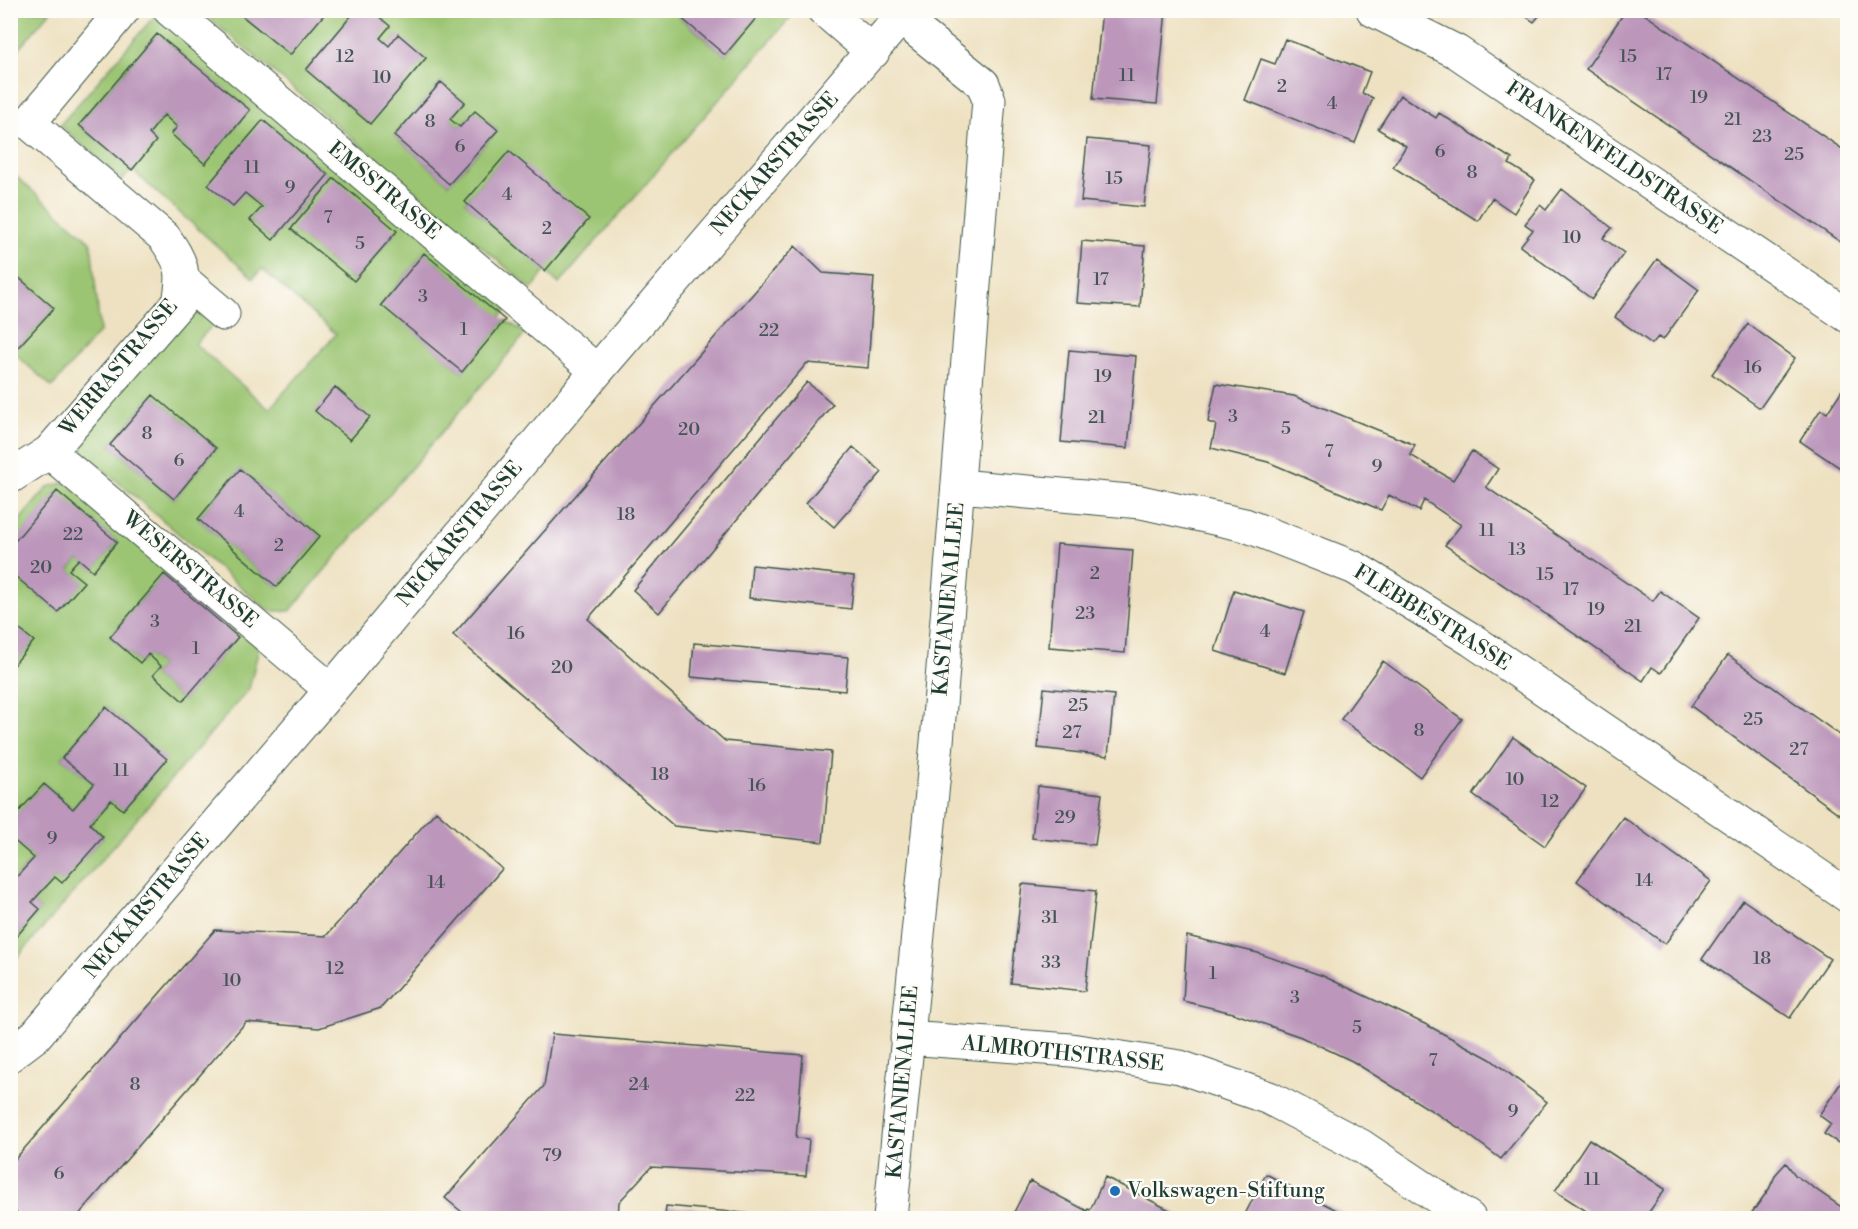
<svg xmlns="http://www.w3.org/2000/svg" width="1858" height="1229" viewBox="0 0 1858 1229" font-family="'Libre Bodoni',serif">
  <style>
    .green { fill: #9bc572; stroke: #5d8153; stroke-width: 1.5; fill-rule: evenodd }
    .building { fill: #bc97bb }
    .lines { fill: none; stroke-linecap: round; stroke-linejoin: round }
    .minor-casing { stroke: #3e5649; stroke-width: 35 }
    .minor { stroke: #fff; stroke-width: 33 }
    .poi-dot { fill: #1f6fb2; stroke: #fdfcf7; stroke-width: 2 }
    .labels { text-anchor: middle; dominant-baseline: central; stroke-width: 4.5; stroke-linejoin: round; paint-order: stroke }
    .number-label { font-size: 18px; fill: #465456 }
    .street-label { font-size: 21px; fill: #1f3d34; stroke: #fdfcf7 }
    .poi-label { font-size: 21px; fill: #1f3d34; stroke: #fdfcf7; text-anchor: start }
  </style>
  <rect width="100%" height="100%" fill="#fdfcf7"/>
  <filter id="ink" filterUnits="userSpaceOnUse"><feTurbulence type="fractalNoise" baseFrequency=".0167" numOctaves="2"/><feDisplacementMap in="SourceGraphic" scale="12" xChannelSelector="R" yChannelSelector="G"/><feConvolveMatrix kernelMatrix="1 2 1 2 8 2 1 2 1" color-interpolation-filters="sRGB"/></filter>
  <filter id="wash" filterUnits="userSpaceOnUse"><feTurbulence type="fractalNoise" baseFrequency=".008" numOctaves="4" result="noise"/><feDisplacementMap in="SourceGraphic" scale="24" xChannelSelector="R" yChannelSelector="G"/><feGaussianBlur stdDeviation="1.35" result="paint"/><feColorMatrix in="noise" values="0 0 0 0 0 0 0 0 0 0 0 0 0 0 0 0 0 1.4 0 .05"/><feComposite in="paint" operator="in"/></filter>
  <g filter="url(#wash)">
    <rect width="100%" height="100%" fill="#eee1c1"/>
    <path class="green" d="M 11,10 L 51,11 L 11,58 L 10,11 Z
      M 201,11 L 235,11 L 262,31 L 328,11 L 356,11 L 306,70 L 370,124 L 398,35 L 389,46 L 380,38 L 371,11 L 672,11 L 725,55 L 763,11 L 796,11 L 559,284 L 545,271 L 532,289 ZM 441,82 L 464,102 L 450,119 L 460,127 L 475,111 L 498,130 L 449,184 L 394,136 ZM 509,152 L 545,270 L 465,202 Z
      M 158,12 L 509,307 L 500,317 L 424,253 L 382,304 L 462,372 L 505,320 L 526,333 L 290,611 L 269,611 L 64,436 L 179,303 L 223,314 L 195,344 L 269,409 L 336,334 L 262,269 L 253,278 L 132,170 L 122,180 L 60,125 ZM 157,34 L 250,110 L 205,163 L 171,135 L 177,127 L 164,115 L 149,134 L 156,141 L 132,169 L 79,125 ZM 263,120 L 328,175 L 273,240 L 250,220 L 262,207 L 245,193 ZM 292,229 L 397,231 L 354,281 ZM 153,395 L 216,448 L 174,499 L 110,445 ZM 240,469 L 320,536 L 277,587 L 198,519 Z
      M 11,172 L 91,242 L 100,331 L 52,387 L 14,353 L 54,308 L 11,270 Z
      M 66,482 L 259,648 L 249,689 L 11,965 L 11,944 L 40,909 L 32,902 L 55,877 L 62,882 L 103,837 L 90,824 L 111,800 L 123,810 L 166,759 L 106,707 L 62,758 L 94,784 L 73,809 L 44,784 L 11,821 L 11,669 L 33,641 L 11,622 L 11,572 L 58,612 L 83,582 L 69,570 L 79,559 L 93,570 L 117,542 L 57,492 L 11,547 L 11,530 L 48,487 ZM 164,574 L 238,636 L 183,701 L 153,675 L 161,666 L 148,655 L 140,663 L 110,637 Z
      M 11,837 L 34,858 L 10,883 Z"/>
    <g id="blocks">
      <path class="building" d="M 235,10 L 328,10 L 290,55 Z
        M 356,10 L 371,10 L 390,26 L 380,38 L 389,46 L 398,34 L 426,58 L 370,124 L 306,70 Z
        M 672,10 L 763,10 L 725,55 Z
        M 1102,10 L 1166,10 L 1157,104 L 1093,99 Z
        M 1517,10 L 1544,10 L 1534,22 Z
        M 1626,10 L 1638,10 L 1848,153 L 1848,247 L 1586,69 Z
        M 157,34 L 250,110 L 205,164 L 171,134 L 177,127 L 164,115 L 149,134 L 156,141 L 132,170 L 79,125 Z
        M 1285,39 L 1370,72 L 1362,93 L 1373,98 L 1355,143 L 1245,100 L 1261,59 L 1275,64 Z
        M 441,82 L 465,102 L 450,119 L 456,124 L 460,127 L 475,111 L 498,130 L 449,184 L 394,136 Z
        M 1400,95 L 1436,118 L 1439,113 L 1512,159 L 1509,164 L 1535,180 L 1514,213 L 1492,198 L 1478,221 L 1393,167 L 1406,146 L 1378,129 Z
        M 263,120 L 328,175 L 273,240 L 250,220 L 262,207 L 245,193 L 233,206 L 208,185 Z
        M 1087,139 L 1151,145 L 1144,207 L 1081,201 Z
        M 509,151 L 589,219 L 545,271 L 465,202 Z
        M 334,178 L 397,231 L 354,281 L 291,229 Z
        M 1562,189 L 1612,228 L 1603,238 L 1624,253 L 1592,299 L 1520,246 L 1533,230 L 1525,224 L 1540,205 L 1546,210 Z
        M 1082,241 L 1145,246 L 1140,307 L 1077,303 Z
        M 795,246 L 823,273 L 874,277 L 868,368 L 807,363 L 588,619 L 725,741 L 831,752 L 823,842 L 674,826 L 453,635 Z
        M 424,253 L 505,320 L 462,372 L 381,305 Z
        M 1657,259 L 1699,290 L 1663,340 L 1658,337 L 1652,344 L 1615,317 Z
        M 10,270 L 54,308 L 10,356 Z
        M 1748,324 L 1795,358 L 1760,408 L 1712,374 Z
        M 1069,350 L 1136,356 L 1128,448 L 1061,442 Z
        M 807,382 L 833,404 L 659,613 L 633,590 Z
        M 1216,384 L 1294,396 L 1415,445 L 1410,455 L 1453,480 L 1472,451 L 1498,469 L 1486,487 L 1653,601 L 1660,591 L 1699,618 L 1661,673 L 1652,667 L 1643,681 L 1445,545 L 1461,525 L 1424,500 L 1419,511 L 1389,495 L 1381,510 L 1268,462 L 1211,448 L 1216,425 L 1208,422 Z
        M 1846,384 L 1848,385 L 1848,473 L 1800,441 L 1821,409 L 1827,413 Z
        M 335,387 L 370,417 L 350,440 L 315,411 Z
        M 153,395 L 216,448 L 174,499 L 110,445 Z
        M 853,447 L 882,472 L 834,527 L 806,503 Z
        M 240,469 L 320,536 L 277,587 L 198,519 Z
        M 57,491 L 117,542 L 93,571 L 79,559 L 74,564 L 69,570 L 84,582 L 58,612 L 10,572 L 10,547 Z
        M 1057,544 L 1133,550 L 1125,653 L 1049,647 Z
        M 752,565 L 854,576 L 851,609 L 749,598 Z
        M 164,574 L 238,637 L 183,701 L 153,675 L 161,666 L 148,654 L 140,663 L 110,637 Z
        M 1234,590 L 1304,612 L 1285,673 L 1215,651 Z
        M 10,622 L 34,641 L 10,669 Z
        M 694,643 L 848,657 L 845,691 L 691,677 Z
        M 1728,655 L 1848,741 L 1848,809 L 1842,816 L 1691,706 Z
        M 1383,661 L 1462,719 L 1420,777 L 1341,719 Z
        M 1044,688 L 1114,695 L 1108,756 L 1038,748 Z
        M 106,707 L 167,759 L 123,810 L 111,800 L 90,824 L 103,837 L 62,883 L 55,877 L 32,902 L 40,909 L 10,944 L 10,884 L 34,858 L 10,837 L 10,821 L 44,784 L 73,809 L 94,784 L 62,758 Z
        M 1513,737 L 1586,788 L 1545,846 L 1473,795 Z
        M 1038,786 L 1102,794 L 1095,845 L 1032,838 Z
        M 436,811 L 502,869 L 381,1008 L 319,1028 L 246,1022 L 76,1218 L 24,1218 L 10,1207 L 10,1165 L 215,930 L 326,936 Z
        M 1623,817 L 1711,881 L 1665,944 L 1577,881 Z
        M 1022,884 L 1096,891 L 1085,991 L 1011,983 Z
        M 1743,900 L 1830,959 L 1790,1018 L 1702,959 Z
        M 1187,936 L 1258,953 L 1323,976 L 1427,1025 L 1490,1059 L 1547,1102 L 1501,1159 L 1461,1129 L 1352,1061 L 1301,1037 L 1233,1013 L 1183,1001 Z
        M 552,1034 L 803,1055 L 796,1138 L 809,1139 L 806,1176 L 651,1167 L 619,1202 L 618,1218 L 469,1218 L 445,1198 L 544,1086 Z
        M 1845,1077 L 1848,1078 L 1848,1149 L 1824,1134 L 1831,1124 L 1819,1115 Z
        M 1589,1139 L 1665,1189 L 1645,1218 L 1597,1218 L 1555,1191 Z
        M 1786,1163 L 1795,1175 L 1847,1211 L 1841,1218 L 1748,1218 L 1769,1189 L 1776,1174 Z
        M 1266,1174 L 1352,1218 L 1243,1218 Z
        M 1105,1177 L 1185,1218 L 1011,1218 L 1030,1181 L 1087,1211 L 1088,1209 L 1090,1210 Z
        M 666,1206 L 788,1217 L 788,1218 L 665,1218 Z"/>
    </g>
  </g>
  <g filter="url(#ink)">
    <use href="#blocks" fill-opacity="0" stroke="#3e5649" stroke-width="1.5"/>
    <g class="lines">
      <defs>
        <path id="minor" d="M 170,10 L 597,371
          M 824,10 L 873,52
          M 1373,10 L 1457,52 L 1848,316
          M 183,280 L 223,314
          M 49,452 L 331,690
          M 10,477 L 49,452 L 179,303 C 185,271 183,264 164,237 L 29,123 L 123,10
          M 959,486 L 1141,502 L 1245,525 L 1355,568 L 1472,640 L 1848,896
          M 907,1038 L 1071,1050 L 1180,1067 L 1269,1098 L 1361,1146 L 1469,1218
          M 10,1055 L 35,1036 L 331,690 L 597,371 L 907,10
          M 890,1218 L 937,742 L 989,100 L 983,84 L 901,18"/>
      </defs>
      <use href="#minor" class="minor-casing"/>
      <use href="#minor" class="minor"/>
    </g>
  </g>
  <circle class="poi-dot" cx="1115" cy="1191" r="6"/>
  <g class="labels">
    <g class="number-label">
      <text x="345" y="56">12</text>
      <text x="1628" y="56">15</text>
      <text x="1664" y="74">17</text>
      <text x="1127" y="75">11</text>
      <text x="382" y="77">10</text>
      <text x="1282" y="86">2</text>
      <text x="1699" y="97">19</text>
      <text x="1332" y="103">4</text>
      <text x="1733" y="119">21</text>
      <text x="430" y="121">8</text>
      <text x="1762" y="136">23</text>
      <text x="460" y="146">6</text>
      <text x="1440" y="151">6</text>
      <text x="1794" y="154">25</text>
      <text x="252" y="167">11</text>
      <text x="1472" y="172">8</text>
      <text x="1114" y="178">15</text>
      <text x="290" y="187">9</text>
      <text x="507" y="194">4</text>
      <text x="328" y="217">7</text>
      <text x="547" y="228">2</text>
      <text x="1572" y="237">10</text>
      <text x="360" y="243">5</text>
      <text x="1101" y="279">17</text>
      <text x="423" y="296">3</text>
      <text x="464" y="329">1</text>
      <text x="769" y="330">22</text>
      <text x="1753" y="367">16</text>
      <text x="1103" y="376">19</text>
      <text x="1233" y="416">3</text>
      <text x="1097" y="417">21</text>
      <text x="1286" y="428">5</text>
      <text x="689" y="429">20</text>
      <text x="147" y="433">8</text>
      <text x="1329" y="451">7</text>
      <text x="179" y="460">6</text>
      <text x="1377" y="466">9</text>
      <text x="239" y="511">4</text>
      <text x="626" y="514">18</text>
      <text x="1487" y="530">11</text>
      <text x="73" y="534">22</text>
      <text x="279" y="545">2</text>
      <text x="1517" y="549">13</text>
      <text x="41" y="567">20</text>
      <text x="1095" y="573">2</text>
      <text x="1545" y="574">15</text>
      <text x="1571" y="589">17</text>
      <text x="1596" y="609">19</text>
      <text x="1085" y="613">23</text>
      <text x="155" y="621">3</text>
      <text x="1633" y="626">21</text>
      <text x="1265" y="631">4</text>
      <text x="516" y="633">16</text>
      <text x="196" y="648">1</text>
      <text x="562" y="667">20</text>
      <text x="1078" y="705">25</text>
      <text x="1753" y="719">25</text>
      <text x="1419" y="730">8</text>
      <text x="1072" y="732">27</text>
      <text x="1799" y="749">27</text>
      <text x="121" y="770">11</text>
      <text x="660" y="774">18</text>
      <text x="1515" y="779">10</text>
      <text x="757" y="785">16</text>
      <text x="1550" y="801">12</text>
      <text x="1065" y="817">29</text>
      <text x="52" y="838">9</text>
      <text x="1644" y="880">14</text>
      <text x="436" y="882">14</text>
      <text x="1050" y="917">31</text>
      <text x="1762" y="958">18</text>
      <text x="1051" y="962">33</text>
      <text x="335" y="968">12</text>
      <text x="1213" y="973">1</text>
      <text x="232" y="980">10</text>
      <text x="1295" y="997">3</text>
      <text x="1357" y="1027">5</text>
      <text x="1433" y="1060">7</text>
      <text x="135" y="1084">8</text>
      <text x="639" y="1084">24</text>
      <text x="745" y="1095">22</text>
      <text x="1513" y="1111">9</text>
      <text x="552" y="1155">79</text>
      <text x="59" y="1173">6</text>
      <text x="1592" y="1179">11</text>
    </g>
    <g class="street-label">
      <text transform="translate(1614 158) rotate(34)">FRANKENFELDSTRASSE</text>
      <text transform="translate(775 164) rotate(-49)">NECKARSTRASSE</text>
      <text transform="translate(384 191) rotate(40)">EMSSTRASSE</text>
      <text transform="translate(119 368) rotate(-50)">WERRASTRASSE</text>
      <text transform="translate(460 534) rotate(-50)">NECKARSTRASSE</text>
      <text transform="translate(190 570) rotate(40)">WESERSTRASSE</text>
      <text transform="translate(949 599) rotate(-85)">KASTANIENALLEE</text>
      <text transform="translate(1432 618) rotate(32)">FLEBBESTRASSE</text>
      <text transform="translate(147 906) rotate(-50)">NECKARSTRASSE</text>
      <text transform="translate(1063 1054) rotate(6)">ALMROTHSTRASSE</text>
      <text transform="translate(903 1082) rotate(-85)">KASTANIENALLEE</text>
    </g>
    <g class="poi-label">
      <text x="1127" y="1191">Volkswagen-Stiftung</text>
    </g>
  </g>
  <rect width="1858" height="1229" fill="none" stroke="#fdfcf7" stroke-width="36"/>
</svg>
